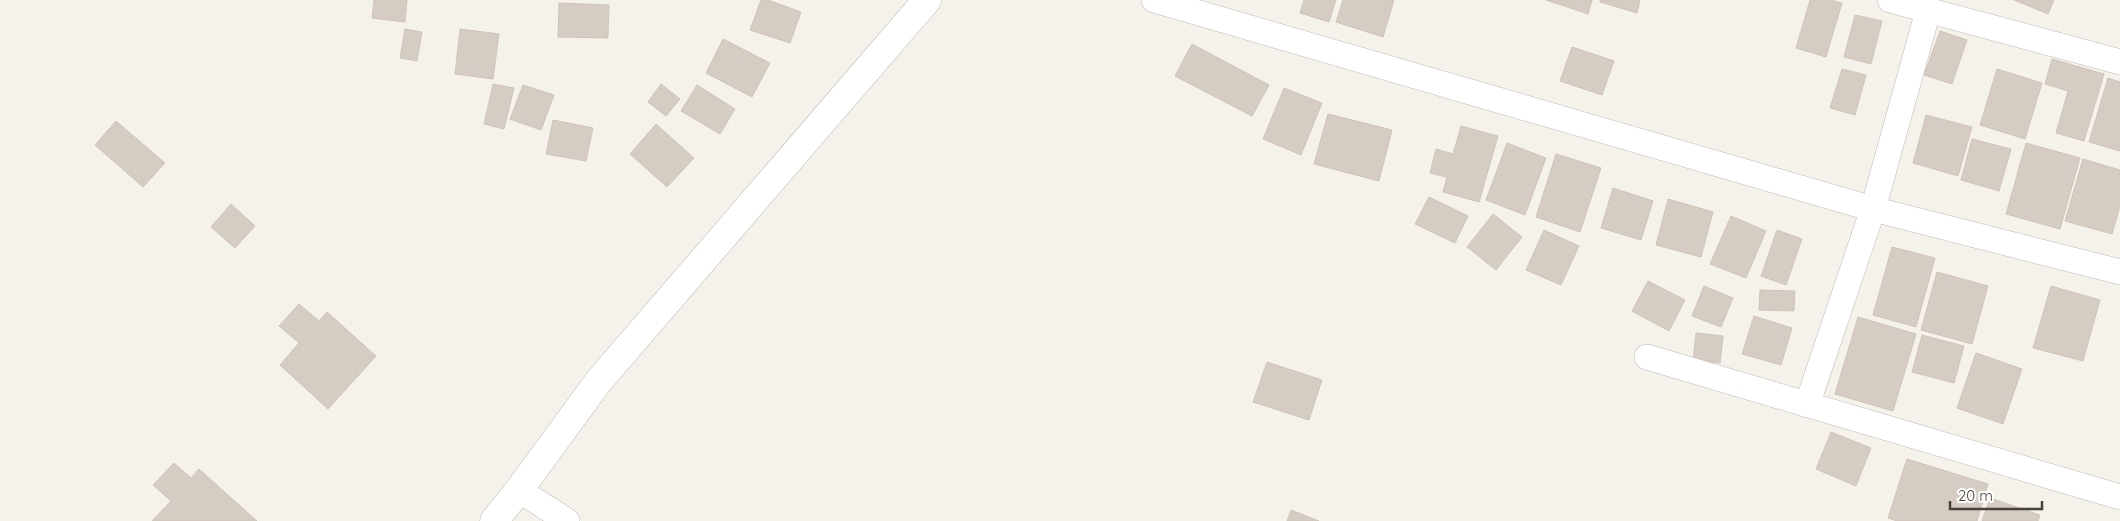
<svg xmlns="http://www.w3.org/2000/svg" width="2120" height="521" viewBox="0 0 2120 521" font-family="Quicksand,sans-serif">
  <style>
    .building { fill: #d5ccc3; stroke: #d0c4b7 }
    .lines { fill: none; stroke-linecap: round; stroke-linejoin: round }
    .minor-casing { stroke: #c0b8b0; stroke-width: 26 }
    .tertiary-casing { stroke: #c0b8b0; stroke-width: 29 }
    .minor { stroke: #fff; stroke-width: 25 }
    .tertiary { stroke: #fff; stroke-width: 28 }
  </style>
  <rect width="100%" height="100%" fill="#f5f2ec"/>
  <path class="building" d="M 374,0 L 407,0 L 405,22 L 372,18 Z
    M 761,0 L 768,0 L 801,12 L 790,43 L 750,30 Z
    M 1304,0 L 1336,0 L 1329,22 L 1300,13 Z
    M 1343,0 L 1394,0 L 1383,37 L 1336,22 Z
    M 1546,0 L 1592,0 L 1588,14 Z
    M 1600,0 L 1640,0 L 1637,13 L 1600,2 Z
    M 1810,0 L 1830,0 L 1842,3 L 1826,57 L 1796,48 Z
    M 2014,0 L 2054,0 L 2048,14 Z
    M 559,3 L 609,5 L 608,38 L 558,37 Z
    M 1855,15 L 1882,21 L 1871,64 L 1844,57 Z
    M 405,29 L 422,32 L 417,61 L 400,58 Z
    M 460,29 L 499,34 L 493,79 L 455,74 Z
    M 1940,31 L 1967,40 L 1952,84 L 1924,75 Z
    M 723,39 L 770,63 L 752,97 L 706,73 Z
    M 1192,44 L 1269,85 L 1252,116 L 1175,76 Z
    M 1572,47 L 1614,61 L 1602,95 L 1560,81 Z
    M 2052,59 L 2104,74 L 2084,141 L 2056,133 L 2068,91 L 2045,84 Z
    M 1842,69 L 1866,75 L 1855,115 L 1830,108 Z
    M 1997,69 L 2042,83 L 2025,139 L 1980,125 Z
    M 2108,78 L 2120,82 L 2120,151 L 2089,142 Z
    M 493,84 L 514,88 L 504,129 L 484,124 Z
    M 661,84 L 680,99 L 666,116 L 648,102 Z
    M 523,85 L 554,95 L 541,130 L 510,119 Z
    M 697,85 L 735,109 L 720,134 L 681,111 Z
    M 1284,88 L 1322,103 L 1301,155 L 1263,139 Z
    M 1328,114 L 1392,130 L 1379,181 L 1314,164 Z
    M 1926,115 L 1972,127 L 1958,176 L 1913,163 Z
    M 553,120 L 593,128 L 586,161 L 546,154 Z
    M 116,121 L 165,163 L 143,187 L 95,145 Z
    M 656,124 L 694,158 L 667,187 L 630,154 Z
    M 1461,126 L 1498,136 L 1479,202 L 1443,192 L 1447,177 L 1430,173 L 1436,149 L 1453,154 Z
    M 1972,139 L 2011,149 L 1999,191 L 1961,180 Z
    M 1507,143 L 1546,158 L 1525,215 L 1486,200 Z
    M 2026,143 L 2080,158 L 2060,229 L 2006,214 Z
    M 1556,154 L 1601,168 L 1580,232 L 1536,217 Z
    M 2083,159 L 2120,170 L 2120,206 L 2112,234 L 2065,221 Z
    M 1613,188 L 1653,201 L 1641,240 L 1601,228 Z
    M 1429,197 L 1468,216 L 1455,243 L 1415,224 Z
    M 1668,199 L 1713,212 L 1701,257 L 1656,245 Z
    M 231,204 L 255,226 L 235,248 L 211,227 Z
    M 1493,214 L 1522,237 L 1496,270 L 1467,247 Z
    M 1731,216 L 1766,231 L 1746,278 L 1710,264 Z
    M 1544,230 L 1579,246 L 1561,285 L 1526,270 Z
    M 1777,230 L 1802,239 L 1786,285 L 1761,276 Z
    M 1892,247 L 1935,258 L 1916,327 L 1873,315 Z
    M 1937,272 L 1988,286 L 1972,344 L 1921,330 Z
    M 1648,281 L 1685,300 L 1669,331 L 1632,311 Z
    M 1704,286 L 1733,298 L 1721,327 L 1692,316 Z
    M 2051,286 L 2100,300 L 2083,361 L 2033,348 Z
    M 1760,290 L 1795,291 L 1794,311 L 1759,310 Z
    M 299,304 L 319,321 L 327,312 L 376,356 L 328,409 L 280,365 L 299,343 L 279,326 Z
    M 1754,316 L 1792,328 L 1781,365 L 1742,354 Z
    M 1858,317 L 1916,334 L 1893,411 L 1835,394 Z
    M 1696,333 L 1723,336 L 1720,363 L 1693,361 Z
    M 1922,335 L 1964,346 L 1954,383 L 1912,372 Z
    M 1976,353 L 2022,369 L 2003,424 L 1957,408 Z
    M 1267,362 L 1322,380 L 1309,420 L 1253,402 Z
    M 1831,432 L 1871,448 L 1856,486 L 1816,469 Z
    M 1907,459 L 1988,484 L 1977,521 L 1897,521 L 1888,518 Z
    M 174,463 L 191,478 L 199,469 L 257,521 L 152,521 L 171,501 L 153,485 Z
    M 1990,498 L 2040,515 L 2038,521 L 1982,521 Z
    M 1291,510 L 1319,521 L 1287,521 Z"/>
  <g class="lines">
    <defs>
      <path id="minor" d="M 1154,0 L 1873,209 L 2120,272
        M 1890,0 L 2120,62
        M 1647,357 L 2120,497
        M 1807,405 L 1873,209 L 1928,11
        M 519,490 L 567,521"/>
      <path id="tertiary" d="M 494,521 L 519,490 L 598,382 L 927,0"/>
    </defs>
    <use href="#minor" class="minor-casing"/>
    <use href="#tertiary" class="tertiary-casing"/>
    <use href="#minor" class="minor"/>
    <use href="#tertiary" class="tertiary"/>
  </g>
  <path d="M1950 501v8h92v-8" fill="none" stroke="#49423a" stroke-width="2.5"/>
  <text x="1958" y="501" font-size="15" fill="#49423a" stroke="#ffffff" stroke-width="4" paint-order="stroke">20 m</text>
</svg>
